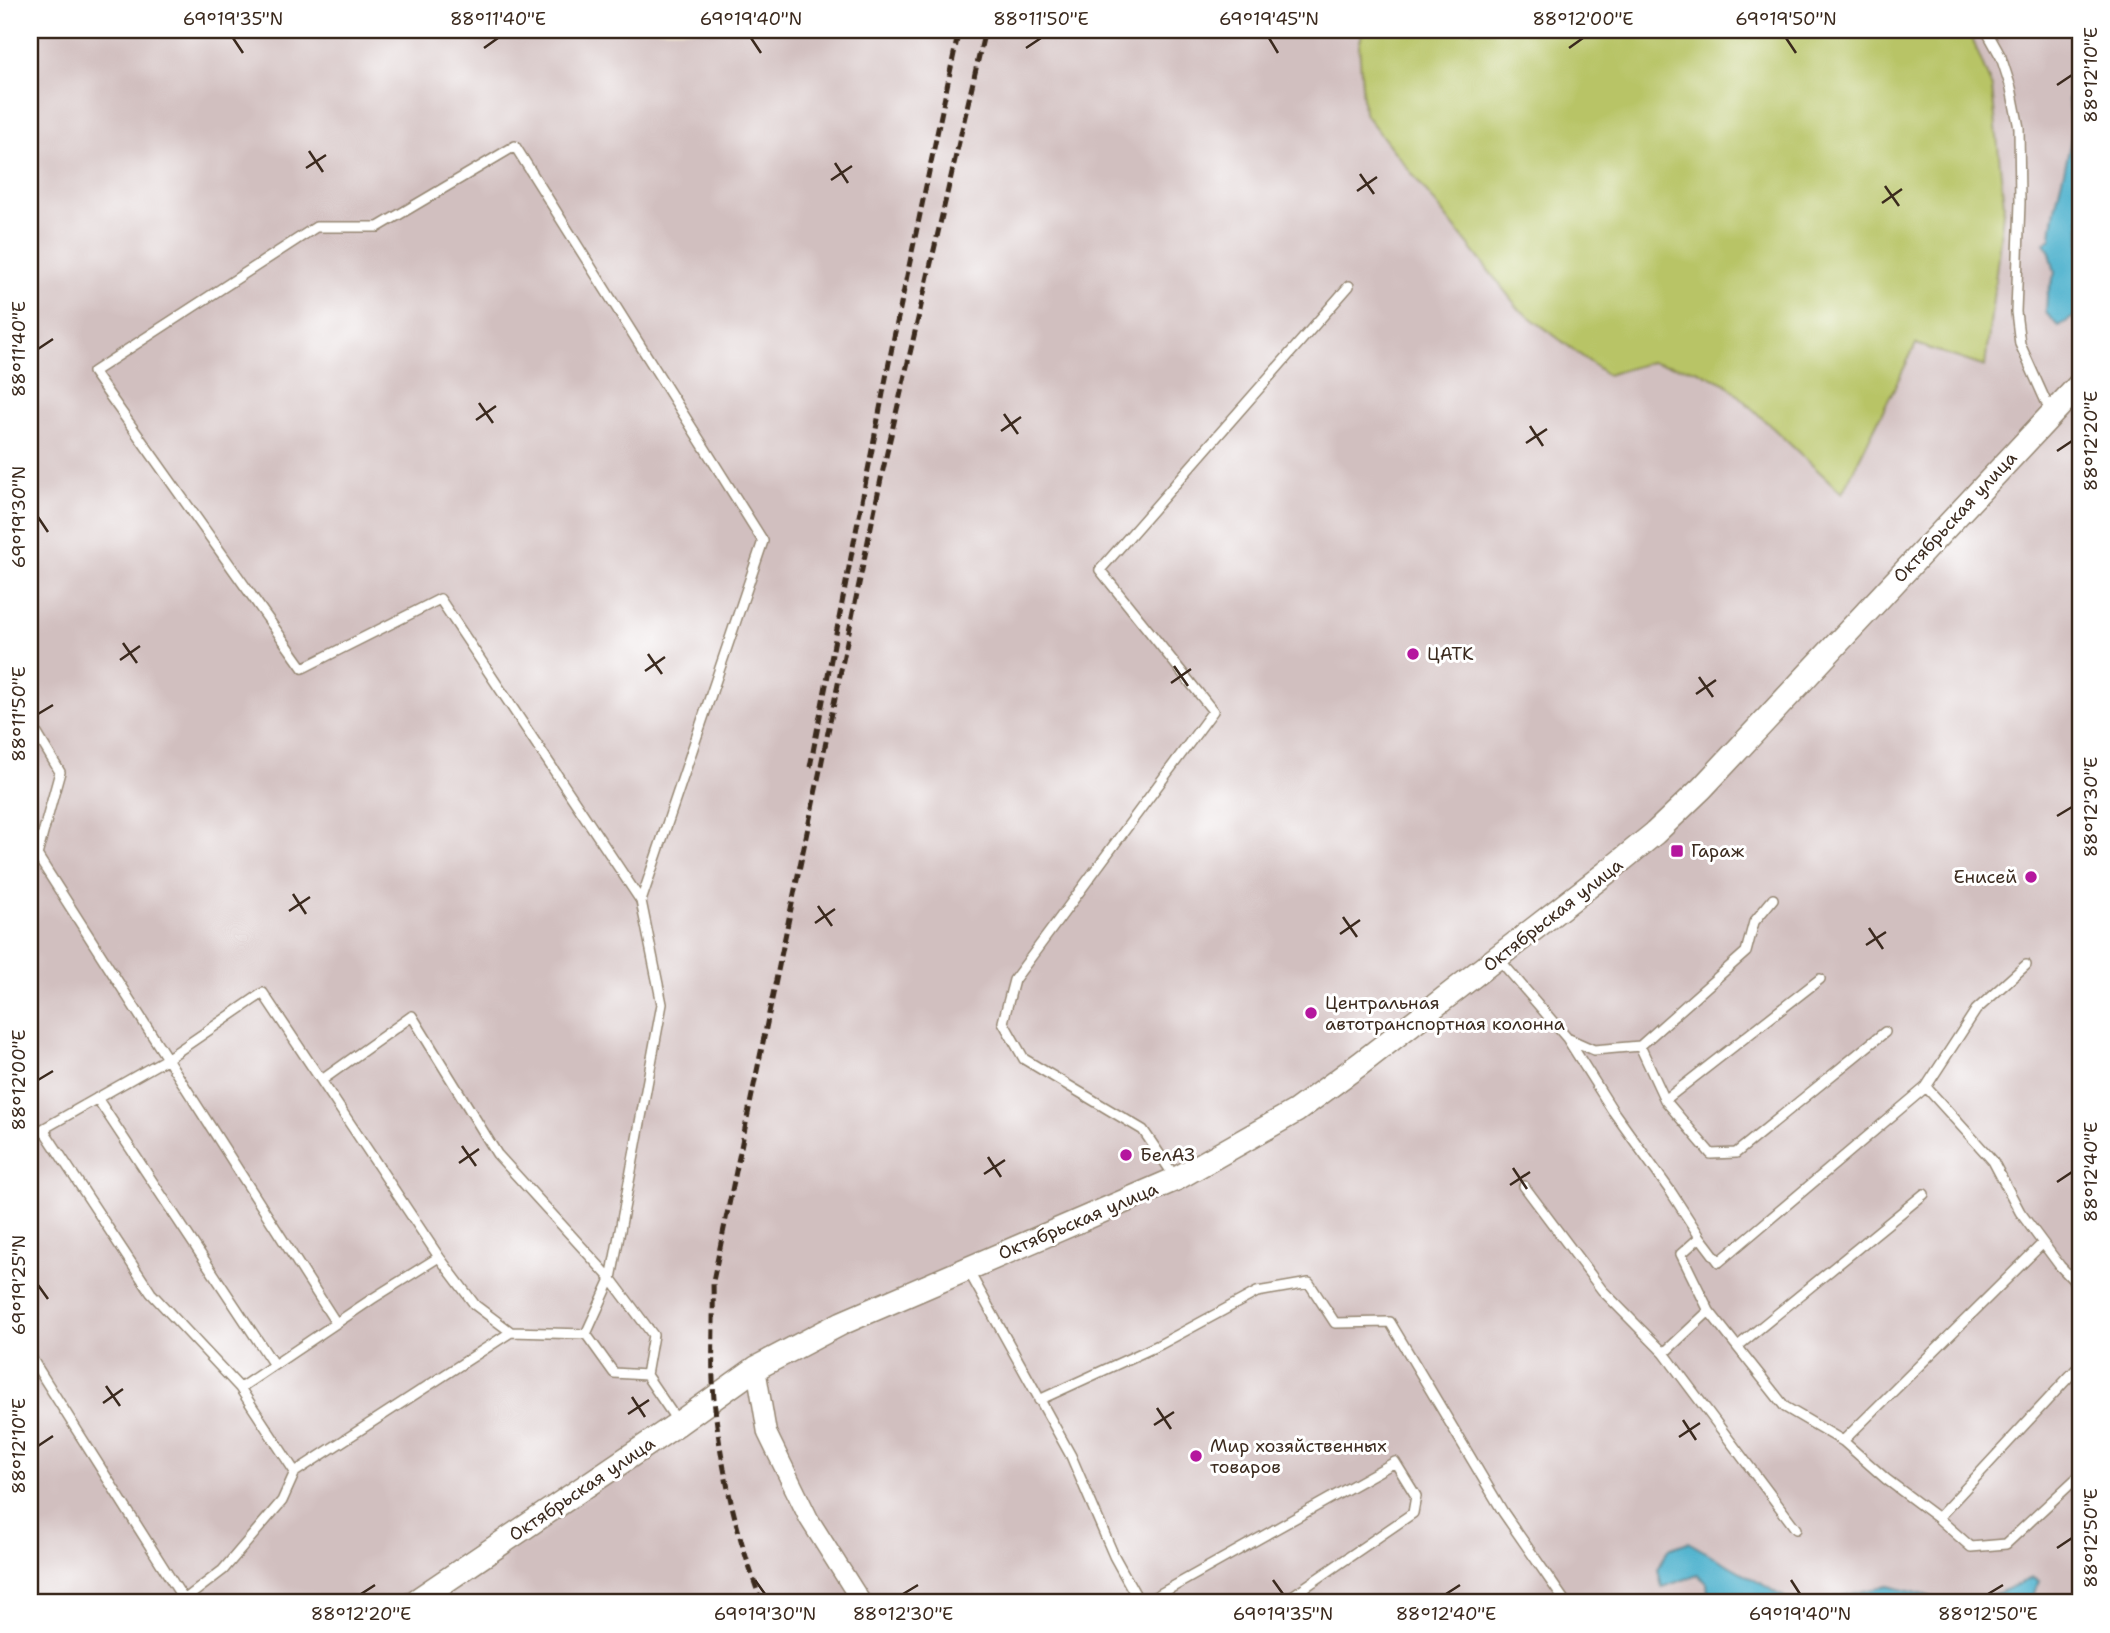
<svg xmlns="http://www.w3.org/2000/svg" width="2110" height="1633" viewBox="0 0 2110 1633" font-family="'Shantell Sans',sans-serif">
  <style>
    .industrial { fill: #d1bfbf }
    .green { fill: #b8c466; stroke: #7a7742; stroke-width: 2 }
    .water { fill: #4fb2ce; stroke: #456e76; stroke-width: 2 }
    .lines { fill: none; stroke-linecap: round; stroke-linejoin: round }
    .service-casing { stroke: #968773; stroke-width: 12 }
    .minor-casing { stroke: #968773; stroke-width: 21 }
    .tertiary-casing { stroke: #968773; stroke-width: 26 }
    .service { stroke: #fff; stroke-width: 9 }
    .minor { stroke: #fff; stroke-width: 18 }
    .tertiary { stroke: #fff; stroke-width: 23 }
    .rail { stroke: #3b2a1e; stroke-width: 5; stroke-dasharray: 10 5; stroke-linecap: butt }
    .ticks { fill: none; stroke: #3b2a1e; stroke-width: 2.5 }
    .poi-dot { fill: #b5179e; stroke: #fff; stroke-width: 2.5 }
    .labels { text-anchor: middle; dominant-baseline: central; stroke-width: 6; stroke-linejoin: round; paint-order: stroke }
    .street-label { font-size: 18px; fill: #3b2a1e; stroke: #fff }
    .poi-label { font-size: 18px; fill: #3b2a1e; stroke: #fff; text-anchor: start }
    .neatline { fill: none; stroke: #3b2a1e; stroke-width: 2.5 }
    .ticks-label { font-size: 18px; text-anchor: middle; fill: #3b2a1e }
  </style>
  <rect width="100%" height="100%" fill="#fff"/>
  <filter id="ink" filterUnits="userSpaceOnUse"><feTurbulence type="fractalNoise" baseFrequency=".0143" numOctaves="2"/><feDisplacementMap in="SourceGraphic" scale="14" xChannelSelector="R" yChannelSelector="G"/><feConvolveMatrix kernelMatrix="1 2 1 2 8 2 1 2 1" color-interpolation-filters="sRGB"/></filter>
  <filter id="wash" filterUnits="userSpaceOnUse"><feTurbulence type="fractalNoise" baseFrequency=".00686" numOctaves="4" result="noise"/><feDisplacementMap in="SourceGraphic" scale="28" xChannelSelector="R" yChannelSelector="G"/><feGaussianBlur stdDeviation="1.57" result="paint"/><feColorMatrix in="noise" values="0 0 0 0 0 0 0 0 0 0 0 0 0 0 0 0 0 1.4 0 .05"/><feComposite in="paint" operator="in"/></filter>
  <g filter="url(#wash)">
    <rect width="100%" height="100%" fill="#f1e4c8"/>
    <path class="industrial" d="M 30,30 L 2080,30 L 2080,1603 L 30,1603 Z"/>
    <path class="green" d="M 1363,30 L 1965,30 L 1972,38 L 1992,88 L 2004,204 L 1985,367 L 1916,344 L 1842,493 L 1726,384 L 1696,370 L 1651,362 L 1607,375 L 1519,309 L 1364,113 L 1359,45 Z"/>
    <path class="water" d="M 2080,85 L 2080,313 L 2059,326 L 2046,313 L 2047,295 L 2055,273 L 2050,252 L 2044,243 L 2051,238 C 2053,201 2068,167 2072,131 C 2073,120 2070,108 2068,98 Z
      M 1688,1542 L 1795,1603 L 1700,1603 L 1708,1594 L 1707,1583 L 1698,1575 L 1662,1587 L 1658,1569 L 1668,1549 Z
      M 2032,1578 L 2039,1581 L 2030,1603 L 1960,1603 L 1979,1601 Z
      M 1888,1586 L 1959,1603 L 1807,1603 Z"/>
  </g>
  <g filter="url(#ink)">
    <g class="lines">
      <defs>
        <path id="service" d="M 1986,30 L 2001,57 L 2011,88 L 2019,128 L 2020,202 L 2016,312 L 2020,344 L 2051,413
          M 30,722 L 60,772 L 37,855 L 336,1323
          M 641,901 L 763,541 L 515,146 L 378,227 L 316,227 L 93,372 L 303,668 L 440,599 L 641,901 L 662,1004 L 611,1279 L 653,1335 L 646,1375 L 678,1422
          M 1498,958 L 1567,1038 L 1594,1050 L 1640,1046 L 1746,952 L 1754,922 L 1773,899
          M 1567,1038 L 1613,1111 L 1671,1192 L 1700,1237 L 1681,1254 L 1709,1311 L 1664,1353
          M 1640,1046 L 1665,1100 L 1820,979
          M 322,1080 L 412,1016 L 497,1154 L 611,1279 L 586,1334 L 614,1373 L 646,1375
          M 1926,1087 L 1976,1010 L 2026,965
          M 97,1098 L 274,1365
          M 1665,1100 L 1711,1154 L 1736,1153 L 1885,1032
          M 43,1129 L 151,1293 L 240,1388
          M 30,1139 L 43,1129 L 168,1058 L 263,993 L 439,1257 L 475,1305 L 511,1332 L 586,1334
          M 1175,1177 L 1143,1130 L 1024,1059 L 1003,1022 L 1014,980 L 1213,711 L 1100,570 L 1349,286
          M 1524,1186 L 1602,1290 L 1664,1353 L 1796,1529
          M 1700,1237 L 1719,1262 L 1926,1087 L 1993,1161 L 2020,1212 L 2060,1266 L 2080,1287
          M 439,1257 L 372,1299 L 240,1388 L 295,1472 L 511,1332
          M 968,1270 L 1071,1456 L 1114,1556 L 1140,1603
          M 1709,1311 L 1785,1407 L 1843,1441 L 1886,1479 L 1938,1518
          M 1738,1346 L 1924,1194
          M 30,1356 L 184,1600 L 180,1603
          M 2080,1365 L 1938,1518 L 1971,1547 L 2006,1544 L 2080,1475
          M 1039,1400 L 1161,1344 L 1257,1292 L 1309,1283 L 1335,1323 L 1390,1322 L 1503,1512 L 1566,1603
          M 1843,1441 L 2043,1243
          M 184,1600 L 223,1570 L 282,1501 L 295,1472
          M 1144,1603 L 1395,1462 L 1416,1496 L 1413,1513 L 1282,1603"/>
        <path id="minor" d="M 756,1368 L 767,1433 L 809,1519 L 862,1603"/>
        <path id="tertiary" d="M 413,1603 L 679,1423 L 756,1368 L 842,1323 L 1176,1179 L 1296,1111 L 1360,1064 L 1606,873 L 1655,833 L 1702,788 L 2080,384"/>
      </defs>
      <use href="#service" class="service-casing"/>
      <use href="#minor" class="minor-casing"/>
      <use href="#tertiary" class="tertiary-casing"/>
      <use href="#service" class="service"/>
      <use href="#minor" class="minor"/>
      <use href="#tertiary" class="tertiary"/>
      <path class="rail" d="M 810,767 L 894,337 L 959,30
        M 762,1603 C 737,1537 721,1470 714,1399 C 711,1360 714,1320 713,1281 L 882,474 L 985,30"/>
    </g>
  </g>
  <path class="ticks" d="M 233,38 L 243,53M 751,38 L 761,53M 1269,38 L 1278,53M 1786,38 L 1796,53M 484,48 L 498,38M 1026,48 L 1041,38M 1569,48 L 1583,38M 2057,85 L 2072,75M 309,151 L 323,172M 835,163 L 848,183M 306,168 L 326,155M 1360,174 L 1374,194M 831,180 L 852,166M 1885,186 L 1899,206M 1357,191 L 1377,177M 1882,203 L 1902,189M 38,349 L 53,339M 479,403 L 493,423M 1004,414 L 1018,434M 476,420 L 496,406M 1530,426 L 1543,446M 1001,431 L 1021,417M 1526,443 L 1547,429M 2057,451 L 2072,441M 38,517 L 48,532M 123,643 L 137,663M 648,654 L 662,674M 120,660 L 140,646M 1174,666 L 1188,686M 645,671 L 665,657M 1699,677 L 1713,697M 1171,683 L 1191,669M 1696,694 L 1716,680M 38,714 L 53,705M 2057,816 L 2072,807M 293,894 L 306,914M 818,906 L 832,926M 289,911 L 310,897M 1343,917 L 1357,937M 815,923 L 835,909M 1869,928 L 1883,949M 1340,934 L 1360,920M 1866,945 L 1886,932M 38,1080 L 53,1071M 462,1146 L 476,1166M 988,1157 L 1001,1177M 459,1163 L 479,1149M 1513,1168 L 1527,1189M 984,1174 L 1005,1160M 2057,1182 L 2072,1172M 1510,1185 L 1530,1172M 38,1285 L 48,1299M 106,1386 L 120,1406M 632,1397 L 645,1417M 103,1403 L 123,1389M 1157,1408 L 1171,1429M 628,1414 L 649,1400M 1683,1420 L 1696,1440M 1154,1425 L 1174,1412M 1679,1437 L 1700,1423M 38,1446 L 53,1436M 2057,1548 L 2072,1538M 755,1580 L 765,1594M 1273,1580 L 1283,1594M 1791,1580 L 1800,1594M 361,1594 L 375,1585M 903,1594 L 918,1585M 1446,1594 L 1460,1585M 1988,1594 L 2003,1585"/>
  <g class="poi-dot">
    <circle cx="1413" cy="654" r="7"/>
    <rect x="1670" y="844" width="14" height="14" rx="3.5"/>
    <circle cx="2031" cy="877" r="7"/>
    <circle cx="1311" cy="1013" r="7"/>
    <circle cx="1126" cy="1155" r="7"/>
    <circle cx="1196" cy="1456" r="7"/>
  </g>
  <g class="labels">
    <g class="street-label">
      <text transform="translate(1955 517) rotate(-47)">Октябрьская улица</text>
      <text transform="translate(1553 915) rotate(-38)">Октябрьская улица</text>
      <text transform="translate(1078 1221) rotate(-23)">Октябрьская улица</text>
      <text transform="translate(582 1489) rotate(-34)">Октябрьская улица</text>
    </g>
    <g class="poi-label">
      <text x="1427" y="654">ЦАТК</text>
      <text x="1691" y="851">Гараж</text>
      <text x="2017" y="877" text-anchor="end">Енисей</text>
      <text x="1325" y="1003">Центральная<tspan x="1325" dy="21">автотранспортная колонна</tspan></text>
      <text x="1140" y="1155">БелАЗ</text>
      <text x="1210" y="1446">Мир хозяйственных<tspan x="1210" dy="21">товаров</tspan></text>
    </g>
  </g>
  <rect width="2110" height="1633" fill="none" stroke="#fff" stroke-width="77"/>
  <rect x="38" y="38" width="2034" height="1556" class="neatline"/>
  <g class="ticks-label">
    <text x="233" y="25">69°19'35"N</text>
    <text x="498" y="25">88°11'40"E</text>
    <text x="751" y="25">69°19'40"N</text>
    <text x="1041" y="25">88°11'50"E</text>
    <text x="1269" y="25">69°19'45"N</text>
    <text x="1583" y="25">88°12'00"E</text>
    <text x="1786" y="25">69°19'50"N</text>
    <text transform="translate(2091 75) rotate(-90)" y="6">88°12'10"E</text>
    <text transform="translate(19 349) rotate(-90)" y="6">88°11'40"E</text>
    <text transform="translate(2091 441) rotate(-90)" y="6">88°12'20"E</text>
    <text transform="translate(19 517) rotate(-90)" y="6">69°19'30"N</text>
    <text transform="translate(19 714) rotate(-90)" y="6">88°11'50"E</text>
    <text transform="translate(2091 807) rotate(-90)" y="6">88°12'30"E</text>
    <text transform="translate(19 1080) rotate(-90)" y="6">88°12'00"E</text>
    <text transform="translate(2091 1172) rotate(-90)" y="6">88°12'40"E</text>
    <text transform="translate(19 1285) rotate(-90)" y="6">69°19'25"N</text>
    <text transform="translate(19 1446) rotate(-90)" y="6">88°12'10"E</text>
    <text transform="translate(2091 1538) rotate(-90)" y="6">88°12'50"E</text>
    <text x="361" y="1620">88°12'20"E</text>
    <text x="765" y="1620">69°19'30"N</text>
    <text x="903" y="1620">88°12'30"E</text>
    <text x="1283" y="1620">69°19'35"N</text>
    <text x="1446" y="1620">88°12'40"E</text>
    <text x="1800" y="1620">69°19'40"N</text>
    <text x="1988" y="1620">88°12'50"E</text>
  </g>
</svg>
